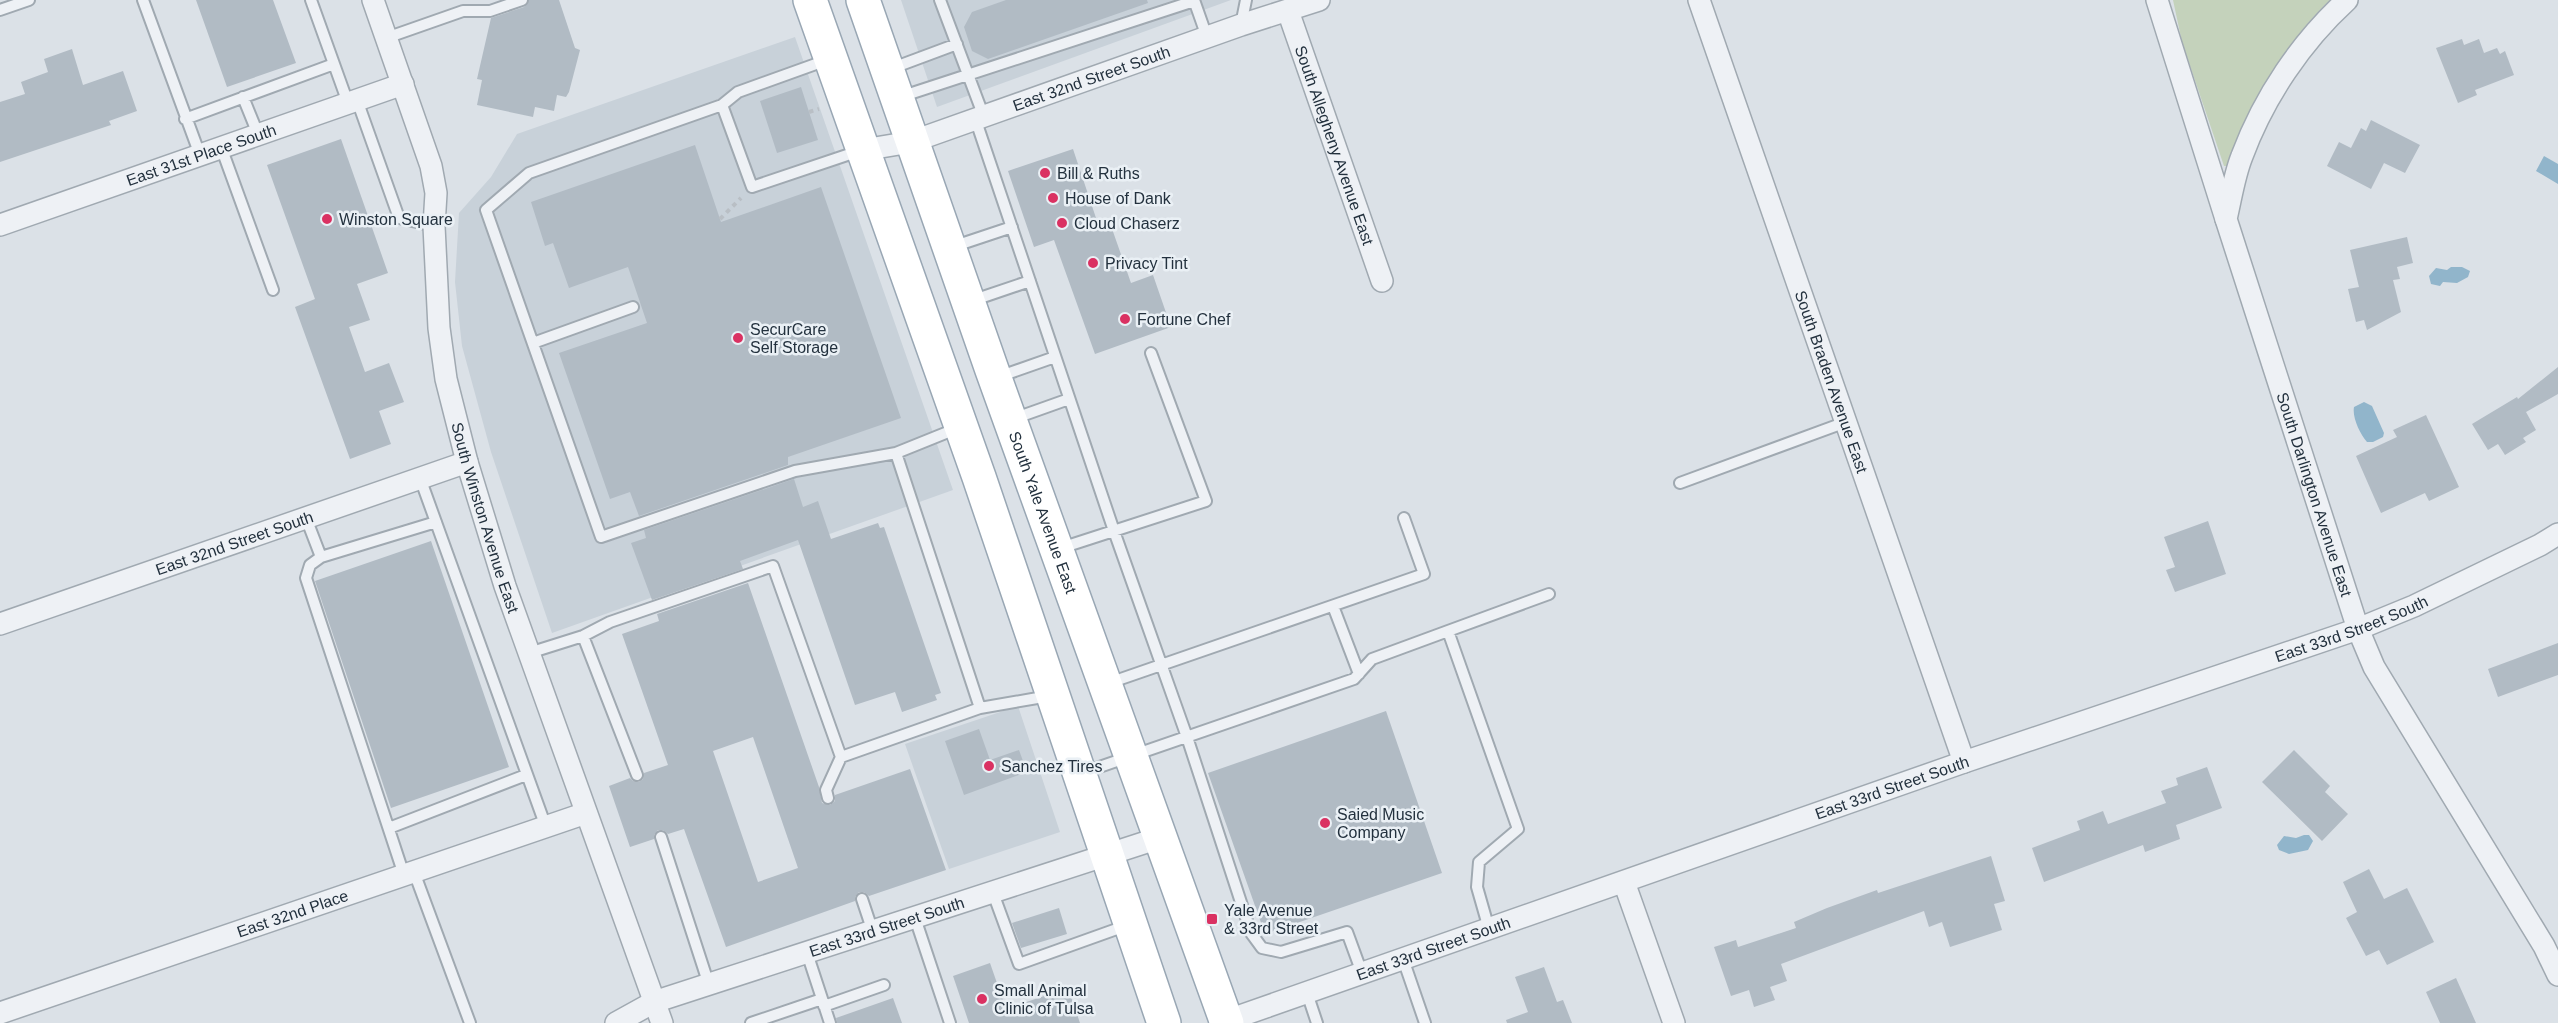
<svg xmlns="http://www.w3.org/2000/svg" width="2558" height="1023" viewBox="0 0 2558 1023" font-family="Arial,sans-serif">
  <style>
    .built { fill: #c8d1d9 }
    .green { fill: #c4d2bb }
    .water { fill: #91b5cb }
    .building { fill: #b1bbc4; fill-rule: evenodd }
    .lines { fill: none; stroke-linecap: round; stroke-linejoin: round }
    .service-casing { stroke: #a0a9b1; stroke-width: 14 }
    .minor-casing { stroke: #a0a9b1; stroke-width: 24 }
    .primary-casing { stroke: #99a7b4; stroke-width: 36 }
    .path { stroke: #b9bfc5; stroke-width: 4; stroke-dasharray: 4.5 4.5; stroke-linecap: butt }
    .service { stroke: #eef1f5; stroke-width: 10 }
    .minor { stroke: #eef1f5; stroke-width: 21 }
    .primary { stroke: #fff; stroke-width: 33 }
    .poi-dot { fill: #da3162; stroke: #eaf0f5; stroke-width: 2 }
    .labels { text-anchor: middle; dominant-baseline: central; stroke-width: 5; stroke-linejoin: round; paint-order: stroke }
    .street-label { font-size: 16px; fill: #23313e; stroke: #eaf0f5 }
    .poi-label { font-size: 16px; fill: #23313e; stroke: #eaf0f5; text-anchor: start }
  </style>
  <rect width="100%" height="100%" fill="#dbe1e7"/>
  <path class="built" d="M 901,0 L 1231,0 L 937,107 Z
    M 795,37 L 953,490 L 552,633 L 491,452 L 462,346 L 455,282 L 459,213 L 491,177 L 517,134 Z
    M 1018,706 L 1060,832 L 949,869 L 905,744 Z"/>
  <path class="green" d="M 2173,0 L 2330,0 C 2281,46 2255,106 2228,166 L 2224,166 L 2182,42 Z"/>
  <path class="water" d="M 2544,156 L 2558,164 L 2558,184 L 2536,171 Z
    M 2451,267 L 2462,267 L 2470,271 L 2468,277 L 2457,283 L 2443,282 L 2440,286 L 2431,284 L 2429,276 L 2436,268 L 2447,270 Z
    M 2364,402 L 2372,406 L 2384,433 L 2383,437 L 2373,442 L 2367,442 C 2360,434 2352,417 2354,407 Z
    M 2304,835 L 2309,835 L 2313,841 L 2308,850 L 2289,854 L 2279,850 L 2277,845 L 2284,836 L 2296,838 Z"/>
  <path class="building" d="M 196,0 L 273,0 L 296,63 L 227,87 Z
    M 529,0 L 559,0 L 575,48 L 580,50 L 569,92 L 566,97 L 557,95 L 554,111 L 535,107 L 533,117 L 477,105 L 482,80 L 477,79 L 491,18 L 524,7 Z
    M 1006,0 L 1147,0 L 1148,3 L 988,59 L 972,51 L 964,27 L 972,12 Z
    M 2462,39 L 2464,45 L 2479,39 L 2484,53 L 2497,48 L 2500,54 L 2505,51 L 2514,75 L 2475,90 L 2477,95 L 2458,103 L 2436,48 Z
    M 72,49 L 83,85 L 123,71 L 137,111 L 109,121 L 111,125 L 0,162 L 0,102 L 25,94 L 21,82 L 48,72 L 44,59 Z
    M 801,87 L 818,140 L 777,153 L 760,101 Z
    M 2371,120 L 2420,145 L 2405,173 L 2384,163 L 2371,189 L 2327,166 L 2339,142 L 2351,148 L 2361,128 L 2366,131 Z
    M 341,139 L 388,273 L 357,284 L 370,320 L 349,327 L 365,372 L 389,363 L 404,402 L 379,411 L 391,444 L 350,459 L 295,307 L 315,299 L 267,165 Z
    M 695,145 L 721,222 L 821,187 L 901,418 L 788,457 L 788,465 L 639,516 L 630,492 L 610,499 L 559,353 L 647,323 L 628,267 L 569,288 L 553,243 L 545,246 L 531,202 Z
    M 1073,149 L 1099,227 L 1110,223 L 1131,283 L 1153,275 L 1171,327 L 1095,354 L 1054,240 L 1034,247 L 1008,171 Z
    M 2407,237 L 2413,263 L 2397,267 L 2400,279 L 2393,280 L 2401,312 L 2367,330 L 2364,320 L 2356,322 L 2348,289 L 2359,287 L 2350,250 Z
    M 2558,367 L 2558,394 L 2526,412 L 2536,430 L 2523,438 L 2526,442 L 2505,455 L 2498,444 L 2488,450 L 2472,424 L 2517,397 L 2518,399 Z
    M 2426,415 L 2459,487 L 2429,501 L 2425,493 L 2381,513 L 2356,456 L 2397,437 L 2393,430 Z
    M 794,479 L 803,507 L 818,501 L 831,539 L 878,523 L 880,528 L 884,527 L 941,693 L 935,695 L 937,700 L 902,712 L 895,692 L 855,705 L 798,540 L 740,561 L 743,569 L 652,600 L 631,543 L 646,538 L 644,530 Z
    M 2208,521 L 2226,574 L 2175,592 L 2166,570 L 2175,567 L 2164,537 Z
    M 431,541 L 509,767 L 391,808 L 315,581 Z
    M 748,583 L 819,787 L 822,803 L 830,805 L 835,801 L 835,795 L 910,769 L 946,870 L 869,896 L 864,892 L 859,892 L 855,897 L 855,901 L 726,947 L 684,829 L 668,834 L 663,830 L 658,830 L 654,835 L 654,839 L 630,847 L 609,786 L 630,778 L 633,781 L 639,782 L 643,779 L 644,773 L 668,765 L 622,634 L 659,621 L 657,614 ZM 753,737 L 798,868 L 758,882 L 713,751 Z
    M 2558,643 L 2558,675 L 2498,697 L 2488,669 Z
    M 1386,711 L 1442,873 L 1265,934 L 1208,773 Z
    M 979,729 L 990,760 L 1019,750 L 1027,772 L 964,795 L 945,741 Z
    M 2294,750 L 2330,786 L 2325,792 L 2348,814 L 2322,841 L 2262,782 Z
    M 2207,767 L 2222,808 L 2176,825 L 2180,839 L 2145,852 L 2143,845 L 2044,882 L 2032,848 L 2080,830 L 2077,821 L 2103,811 L 2108,824 L 2166,803 L 2161,791 L 2178,785 L 2176,778 Z
    M 1991,856 L 2005,901 L 1994,904 L 2002,930 L 1950,947 L 1942,922 L 1929,927 L 1924,911 L 1781,964 L 1787,981 L 1770,987 L 1775,1000 L 1754,1007 L 1749,990 L 1731,996 L 1714,947 L 1736,940 L 1738,947 L 1796,928 L 1794,922 L 1827,908 L 1877,890 L 1878,893 Z
    M 2369,869 L 2384,899 L 2407,888 L 2434,942 L 2387,965 L 2379,950 L 2366,956 L 2346,918 L 2357,912 L 2343,882 Z
    M 1059,908 L 1067,934 L 1021,948 L 1012,923 Z
    M 990,963 L 1006,1009 L 1068,988 L 1080,1023 L 969,1023 L 953,976 Z
    M 1544,967 L 1557,1002 L 1563,1000 L 1572,1023 L 1507,1023 L 1506,1020 L 1528,1012 L 1515,977 Z
    M 2456,978 L 2476,1023 L 2440,1023 L 2426,992 Z
    M 893,998 L 902,1023 L 837,1023 L 836,1018 Z"/>
  <g class="lines">
    <defs>
      <path id="service" d="M 143,0 L 200,155
        M 311,0 L 348,103
        M 940,0 L 984,117
        M 1194,0 L 1207,37
        M 0,10 L 29,0
        M 1241,25 L 1246,0
        M 386,38 L 463,11 L 490,11 L 522,0
        M 827,60 L 738,92 L 722,105 L 529,173 L 486,210 L 601,537 L 795,471 L 896,453 L 958,428
        M 890,69 L 957,44
        M 243,97 L 258,134
        M 900,97 L 1194,1
        M 357,100 L 399,218 L 434,226
        M 722,105 L 752,187 L 859,151
        M 185,119 L 334,64
        M 976,121 L 1114,531 L 1187,737 L 1251,933 L 1262,948 L 1281,952 L 1347,932 L 1362,973
        M 221,147 L 273,290
        M 952,247 L 1012,227
        M 971,301 L 1030,281
        M 533,343 L 633,307
        M 998,377 L 1055,357
        M 1013,419 L 1069,399
        M 896,453 L 980,708 L 1049,696
        M 420,478 L 546,827
        M 1680,483 L 1846,422
        M 306,518 L 321,557
        M 1061,548 L 1206,501 L 1151,353
        M 1333,606 L 1359,674
        M 583,636 L 637,775
        M 529,653 L 583,636 L 610,622 L 773,566 L 841,757 L 980,708
        M 1109,683 L 1424,574 L 1404,518
        M 1082,773 L 1354,679 L 1372,659 L 1448,631
        M 828,798 L 826,790 L 841,757
        M 389,828 L 526,775
        M 661,837 L 709,985
        M 414,872 L 470,1023
        M 404,875 L 306,578 L 310,565 L 321,557 L 436,522
        M 993,893 L 1019,964 L 1128,925
        M 862,899 L 873,932
        M 915,918 L 950,1023
        M 1489,929 L 1477,887 L 1479,862 L 1518,829 L 1448,631 L 1549,594
        M 807,953 L 830,1023
        M 1403,959 L 1425,1023
        M 1307,993 L 1317,1023
        M 824,1006 L 884,985
        M 751,1023 L 822,999"/>
      <g id="minor">
        <path id="s1" d="M 373,0 L 431,166 L 436,193 L 434,226 L 439,328 L 446,379 L 467,462 L 505,586 L 662,1023"/>
        <path id="s2" d="M 1699,0 L 1964,762"/>
        <path d="M 2157,0 L 2226,219"/>
        <path id="s3" d="M 2347,0 C 2301,42 2264,97 2242,156 C 2234,176 2231,198 2226,219 L 2358,629 L 2374,667 L 2544,946 L 2558,975"/>
        <path id="s4" d="M 1288,11 L 1382,281"/>
        <path id="s5" d="M 863,150 L 911,142 L 1241,25 L 1319,0"/>
        <path id="s6" d="M 0,225 L 403,84"/>
        <path id="s7" d="M 0,624 L 467,462"/>
        <path d="M 1624,882 L 1674,1023"/>
        <path id="s8" d="M 0,1013 L 586,813"/>
        <path id="s9" d="M 616,1023 L 654,1002 L 1162,837"/>
        <path id="s10" d="M 1220,1023 L 1964,762 L 2358,629 L 2414,606 L 2540,545 L 2558,534"/>
      </g>
      <g id="primary">
        <path d="M 810,0 L 979,477 L 1164,1023"/>
        <path id="s11" d="M 863,0 L 992,370 L 1227,1023"/>
      </g>
    </defs>
    <use href="#service" class="service-casing"/>
    <use href="#minor" class="minor-casing"/>
    <use href="#primary" class="primary-casing"/>
    <path class="path" d="M 809,112 L 819,109
      M 720,219 L 741,198"/>
    <use href="#service" class="service"/>
    <use href="#minor" class="minor"/>
    <use href="#primary" class="primary"/>
  </g>
  <g class="poi-dot">
    <circle cx="1045" cy="173" r="6"/>
    <circle cx="1053" cy="198" r="6"/>
    <circle cx="327" cy="219" r="6"/>
    <circle cx="1062" cy="223" r="6"/>
    <circle cx="1093" cy="263" r="6"/>
    <circle cx="1125" cy="319" r="6"/>
    <circle cx="738" cy="338" r="6"/>
    <circle cx="989" cy="766" r="6"/>
    <circle cx="1325" cy="823" r="6"/>
    <rect x="1206" y="913" width="12" height="12" rx="3"/>
    <circle cx="982" cy="999" r="6"/>
  </g>
  <g class="labels">
    <g class="street-label">
      <text stroke="none"><textPath href="#s5" startOffset="240">East 32nd Street South</textPath></text>
      <text stroke="none"><textPath href="#s4" startOffset="142">South Allegheny Avenue East</textPath></text>
      <text stroke="none"><textPath href="#s6" startOffset="213">East 31st Place South</textPath></text>
      <text stroke="none"><textPath href="#s2" startOffset="404">South Braden Avenue East</textPath></text>
      <text stroke="none"><textPath href="#s3" startOffset="544">South Darlington Avenue East</textPath></text>
      <text stroke="none"><textPath href="#s11" startOffset="543">South Yale Avenue East</textPath></text>
      <text stroke="none"><textPath href="#s1" startOffset="534">South Winston Avenue East</textPath></text>
      <text stroke="none"><textPath href="#s7" startOffset="248">East 32nd Street South</textPath></text>
      <text stroke="none"><textPath href="#s10" startOffset="1198">East 33rd Street South</textPath></text>
      <text stroke="none"><textPath href="#s10" startOffset="712">East 33rd Street South</textPath></text>
      <text stroke="none"><textPath href="#s8" startOffset="309">East 32nd Place</textPath></text>
      <text stroke="none"><textPath href="#s9" startOffset="288">East 33rd Street South</textPath></text>
      <text stroke="none"><textPath href="#s10" startOffset="226">East 33rd Street South</textPath></text>
    </g>
    <g class="poi-label">
      <text x="1057" y="173">Bill &amp; Ruths</text>
      <text x="1065" y="198">House of Dank</text>
      <text x="339" y="219">Winston Square</text>
      <text x="1074" y="223">Cloud Chaserz</text>
      <text x="1105" y="263">Privacy Tint</text>
      <text x="1137" y="319">Fortune Chef</text>
      <text x="750" y="329">SecurCare<tspan x="750" dy="18">Self Storage</tspan></text>
      <text x="1001" y="766">Sanchez Tires</text>
      <text x="1337" y="814">Saied Music<tspan x="1337" dy="18">Company</tspan></text>
      <text x="1224" y="910">Yale Avenue<tspan x="1224" dy="18">&amp; 33rd Street</tspan></text>
      <text x="994" y="990">Small Animal<tspan x="994" dy="18">Clinic of Tulsa</tspan></text>
    </g>
  </g>
</svg>
